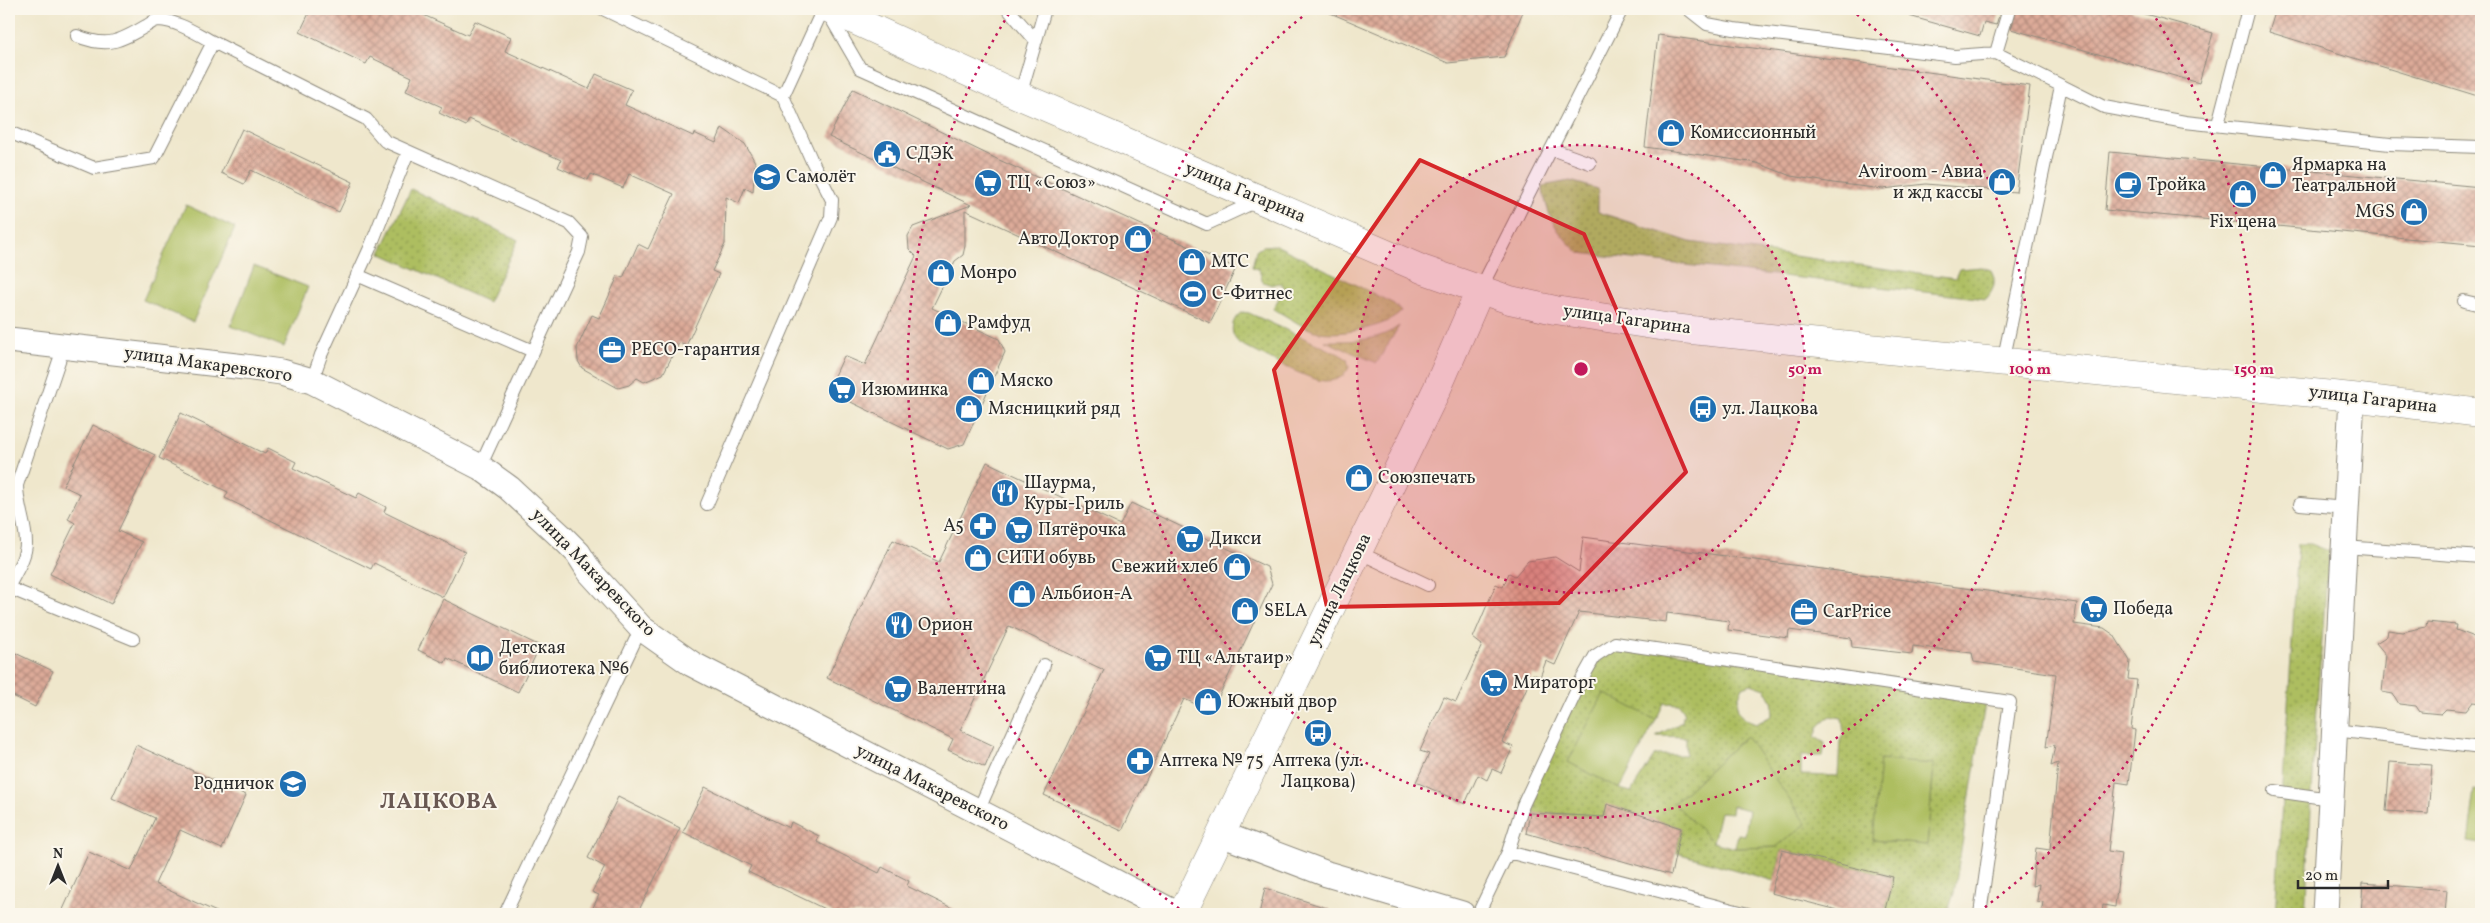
<svg xmlns="http://www.w3.org/2000/svg" width="2490" height="923" viewBox="0 0 2490 923" font-family="Vollkorn,serif">
  <style>
    .grass { fill: url(#grass-dots); stroke: #6c7446; fill-rule: evenodd }
    .green { fill: #adbe61; stroke: #6c7446 }
    .building { fill: url(#building-cross-hatch) }
    .lines { fill: none; stroke-linecap: round; stroke-linejoin: round }
    .lane-casing { stroke: #8d897c; stroke-width: 14 }
    .street-casing { stroke: #8d897c; stroke-width: 27 }
    .secondary-casing { stroke: #8d897c; stroke-width: 29 }
    .primary-casing { stroke: #8d897c; stroke-width: 29 }
    .lane { stroke: #fff; stroke-width: 12 }
    .street { stroke: #fff; stroke-width: 25 }
    .secondary { stroke: #fff; stroke-width: 28 }
    .primary { stroke: #fff; stroke-width: 28 }
    .marked { fill: #d62828; fill-opacity: 0.2; stroke: #d62828; stroke-width: 4; stroke-linejoin: round }
    .ring { fill: none; stroke: #c2185b; stroke-width: 2.5; stroke-dasharray: 2.5 5 }
    .labels { text-anchor: middle; dominant-baseline: central; stroke-width: 4; stroke-linejoin: round; paint-order: stroke }
    .poi-label { font-size: 18px; fill: #2b2b2b; stroke: #fbf7ec; text-anchor: start }
    .street-label { font-size: 18px; fill: #2b2b2b; stroke: #fbf7ec }
    .district-label { font-size: 22px; font-weight: bold; letter-spacing: 1px; fill: #695852; stroke: #fbf7ec }
    .centre { fill: #c2185b; stroke: #fbf7ec; stroke-width: 2.5 }
    .ring-label { font-size: 15px; text-anchor: middle; font-weight: bold; fill: #c2185b; stroke: #fbf7ec; stroke-width: 4; stroke-linejoin: round; paint-order: stroke }
  </style>
  <defs>
    <pattern id="grass-dots" width="8" height="8" patternUnits="userSpaceOnUse" patternTransform="scale(1.25)"><rect width="8" height="8" fill="#adbe61"/><path d="M2 2h.1M6 6h.1" fill="none" stroke="#8d9b50" stroke-width="1.8" stroke-linecap="round"/></pattern>
    <pattern id="building-cross-hatch" width="8" height="8" patternUnits="userSpaceOnUse" patternTransform="scale(1.25)"><rect width="8" height="8" fill="#ddab99"/><path d="M0 0l8 8M0 8l8-8" fill="none" stroke="#b38b7d"/></pattern>
  </defs>
  <rect width="100%" height="100%" fill="#fbf7ec"/>
  <filter id="ink" filterUnits="userSpaceOnUse"><feTurbulence type="fractalNoise" baseFrequency=".02" numOctaves="2"/><feDisplacementMap in="SourceGraphic" scale="10" xChannelSelector="R" yChannelSelector="G"/><feConvolveMatrix kernelMatrix="1 2 1 2 8 2 1 2 1" color-interpolation-filters="sRGB"/></filter>
  <filter id="wash" filterUnits="userSpaceOnUse"><feTurbulence type="fractalNoise" baseFrequency=".0096" numOctaves="4" result="noise"/><feDisplacementMap in="SourceGraphic" scale="20" xChannelSelector="R" yChannelSelector="G"/><feGaussianBlur stdDeviation="1.12" result="paint"/><feColorMatrix in="noise" values="0 0 0 0 0 0 0 0 0 0 0 0 0 0 0 0 0 1.4 0 .05"/><feComposite in="paint" operator="in"/></filter>
  <g filter="url(#wash)">
    <rect width="100%" height="100%" fill="#efe7cc"/>
    <path class="grass" d="M 1570,181 L 1598,189 L 1598,212 L 1690,242 L 1955,278 L 1959,269 L 1981,267 L 1991,270 C 1997,281 1994,290 1986,299 L 1579,253 C 1554,230 1549,219 1542,186 Z
      M 411,189 L 518,240 L 488,302 L 380,253 Z
      M 1276,245 L 1394,304 L 1401,312 C 1387,328 1335,337 1315,331 C 1301,327 1286,315 1273,309 L 1285,287 L 1279,283 L 1272,285 L 1263,282 L 1259,270 L 1252,267 L 1256,251 L 1263,246 Z
      M 1242,312 L 1249,313 L 1339,354 L 1347,359 L 1349,367 C 1345,377 1337,381 1325,381 C 1309,381 1257,352 1240,344 C 1229,335 1230,320 1242,312 Z
      M 1399,326 L 1377,363 L 1325,341 C 1351,341 1377,342 1399,326 Z
      M 2298,544 L 2311,544 L 2329,551 L 2318,689 L 2305,914 L 2275,914 Z
      M 1615,643 L 1986,698 L 1954,893 L 1947,914 L 1884,914 L 1893,877 L 1782,850 L 1774,881 L 1677,853 L 1681,828 L 1608,805 L 1604,817 L 1530,813 L 1537,806 L 1523,805 L 1581,681 ZM 1751,684 L 1765,689 C 1772,699 1775,705 1771,716 L 1756,724 C 1734,716 1734,707 1743,687 ZM 1604,694 L 1656,720 L 1664,703 L 1679,704 L 1684,711 L 1682,722 L 1656,736 L 1686,737 L 1686,755 L 1655,755 L 1631,792 L 1620,789 L 1569,762 ZM 1830,716 L 1842,718 L 1844,733 L 1840,741 L 1838,776 L 1801,775 L 1801,756 L 1823,756 L 1825,743 L 1815,737 L 1819,726 ZM 1746,736 L 1776,847 L 1735,848 L 1713,842 L 1674,803 ZM 1934,764 L 1927,845 L 1873,840 Z"/>
    <path class="green" d="M 186,205 L 235,228 L 193,322 L 143,300 Z
      M 254,266 L 308,287 L 284,347 L 231,326 Z
      M 1604,693 L 1656,720 L 1620,789 L 1568,762 Z
      M 1746,736 L 1806,824 L 1776,847 L 1735,848 L 1738,834 L 1745,835 L 1749,810 L 1732,806 L 1731,813 L 1720,812 L 1713,842 L 1674,803 Z
      M 1880,760 L 1934,764 L 1927,845 L 1873,840 Z
      M 2475,790 L 2481,791 L 2481,844 L 2468,842 Z"/>
    <g id="blocks">
      <path class="building" d="M 311,9 L 410,9 L 468,35 L 475,21 L 511,37 L 505,51 L 589,89 L 596,74 L 632,90 L 625,105 L 693,136 L 694,133 L 716,143 L 722,128 L 745,144 L 755,162 L 753,192 L 745,188 L 739,203 L 726,197 L 725,244 L 712,271 L 719,274 L 686,346 L 679,343 L 663,374 L 644,382 L 637,378 L 629,385 L 618,388 L 582,368 L 578,361 L 577,348 L 592,315 L 599,318 L 618,276 L 623,278 L 638,244 L 648,249 L 674,194 L 629,174 L 623,188 L 591,174 L 588,180 L 558,167 L 561,160 L 528,145 L 469,119 L 466,126 L 439,113 L 442,107 L 406,91 L 412,77 L 370,57 L 366,64 L 300,32 Z
        M 1321,9 L 1524,9 L 1504,57 L 1448,63 Z
        M 1910,9 L 2001,9 L 1996,25 L 1984,22 L 1980,36 L 1909,16 Z
        M 2017,9 L 2127,9 L 2213,33 L 2199,83 L 2011,29 Z
        M 2276,9 L 2481,9 L 2481,97 L 2269,32 Z
        M 1658,35 L 2030,86 L 2016,192 L 1926,184 L 1883,189 L 1833,183 L 1791,176 L 1757,163 L 1645,147 Z
        M 853,89 L 997,159 L 1236,268 L 1210,323 L 965,210 L 965,246 L 963,255 L 955,261 L 932,308 L 999,339 L 1005,352 L 964,444 L 948,449 L 828,391 L 844,356 L 865,365 L 916,256 L 909,249 L 908,236 L 913,227 L 971,205 L 829,137 Z
        M 242,129 L 353,182 L 339,212 L 251,170 L 244,184 L 221,173 Z
        M 2110,152 L 2481,187 L 2481,245 L 2105,210 Z
        M 181,413 L 265,454 L 268,448 L 296,462 L 293,468 L 356,498 L 359,493 L 386,507 L 384,512 L 465,552 L 443,597 L 374,563 L 371,569 L 225,498 L 228,492 L 159,458 Z
        M 93,425 L 155,455 L 118,531 L 142,542 L 111,604 L 50,574 L 75,523 L 68,519 L 80,494 L 63,486 Z
        M 987,462 L 1120,525 L 1131,503 L 1267,567 L 1272,584 L 1212,711 L 1184,699 L 1122,831 L 1044,795 L 1104,670 L 1009,626 L 960,730 L 994,746 L 985,767 L 948,750 L 953,739 L 827,678 L 893,540 L 939,562 Z
        M 1583,537 L 2077,603 L 2074,624 L 2104,628 L 2114,635 L 2130,661 L 2128,679 L 2137,680 L 2131,729 L 2135,730 L 2129,784 L 2116,782 L 2108,851 L 2121,853 L 2115,907 L 2103,905 L 2102,914 L 2041,914 L 2043,902 L 2037,901 L 2039,884 L 2032,886 L 2036,848 L 2050,850 L 2058,763 L 2051,766 L 2055,745 L 2046,747 L 2056,674 L 1974,662 L 1972,653 L 1913,646 L 1912,654 L 1852,647 L 1851,638 L 1789,630 L 1788,638 L 1728,630 L 1729,621 L 1667,613 L 1666,622 L 1579,612 L 1555,665 L 1546,661 L 1540,677 L 1533,674 L 1502,742 L 1513,747 L 1501,773 L 1492,769 L 1487,780 L 1478,775 L 1465,804 L 1416,782 L 1429,754 L 1420,751 L 1444,697 L 1456,702 L 1482,645 L 1473,638 L 1496,584 L 1503,587 L 1509,573 L 1515,576 L 1528,561 L 1555,557 L 1579,572 Z
        M 443,599 L 540,646 L 518,692 L 447,658 L 445,663 L 418,650 Z
        M 2427,622 L 2457,625 L 2456,630 L 2472,636 L 2481,645 L 2481,703 L 2473,702 L 2466,711 L 2446,709 L 2441,714 L 2420,712 L 2416,706 L 2399,704 L 2393,694 L 2382,692 L 2386,655 L 2376,643 L 2387,636 L 2388,630 L 2402,632 L 2426,627 Z
        M 9,650 L 53,671 L 35,707 L 9,694 Z
        M 136,745 L 246,795 L 222,849 L 180,830 L 155,884 L 221,914 L 61,914 L 89,852 L 131,871 L 155,818 L 112,798 Z
        M 2390,762 L 2432,765 L 2428,814 L 2386,811 Z
        M 705,787 L 789,828 L 791,822 L 819,836 L 817,842 L 879,873 L 882,867 L 909,881 L 907,886 L 964,914 L 835,914 L 748,872 L 751,866 L 683,832 Z
        M 618,797 L 680,828 L 637,914 L 590,914 L 599,895 L 592,892 L 605,867 L 588,858 Z
        M 1607,804 L 1681,828 L 1671,875 L 1526,833 L 1530,813 L 1604,817 Z
        M 1782,850 L 1893,877 L 1884,914 L 1854,914 L 1771,893 Z
        M 2363,883 L 2447,890 L 2445,914 L 2361,914 Z
        M 1265,888 L 1330,909 L 1329,914 L 1259,914 Z"/>
    </g>
  </g>
  <g filter="url(#ink)">
    <use href="#blocks" fill-opacity="0" stroke="#8d897c" stroke-width="1"/>
    <g class="lines">
      <defs>
        <path id="lane" d="M 603,9 L 783,96 L 811,159 L 832,200 L 831,217 L 707,504
          M 1008,9 L 1036,41
          M 1688,9 L 1707,24 L 1734,29 L 1955,56 L 1996,53 L 2104,107 L 2185,122 L 2390,144 L 2481,147
          M 828,13 L 860,68 L 1207,224 L 1257,201
          M 213,42 L 366,119 L 385,141 L 569,223 L 582,237 L 579,252 L 480,467
          M 1996,53 L 2009,9
          M 783,96 L 823,9
          M 1020,96 L 1045,9
          M 2218,124 L 2248,9
          M 9,132 L 94,168 L 154,158 L 213,42 C 197,34 178,21 159,20 C 154,20 150,24 146,26 C 119,42 107,48 77,36
          M 1551,149 L 1590,163
          M 357,275 L 533,351
          M 1480,290 L 1622,9
          M 2464,301 L 2481,305
          M 2003,362 L 2061,86
          M 312,381 L 321,355 L 370,248 L 408,152
          M 2300,504 L 2346,508
          M 2344,547 L 2481,557
          M 1358,552 L 1428,585
          M 9,586 C 15,573 26,558 26,543 C 26,525 17,506 17,485 L 64,346
          M 9,588 L 133,639
          M 2335,730 L 2481,748
          M 2275,791 L 2331,799
          M 978,811 L 1044,665
          M 1508,852 L 1523,805 L 1581,681 L 1595,656 L 1615,643 L 2010,702 L 1980,914
          M 505,914 L 641,628
          M 1478,914 L 1508,852 L 1748,914"/>
        <path id="street" d="M 9,340 L 245,367 L 281,372 L 312,381 L 480,467 L 509,488 L 564,539 L 578,553 L 590,572 L 641,628 L 692,664 L 1177,914
          M 1221,834 L 1327,874 L 1462,914
          M 2325,914 L 2352,397"/>
        <path id="secondary" d="M 1182,914 L 1437,389 L 1480,290"/>
        <path id="primary" d="M 830,9 L 1020,96 L 1424,270 L 1510,300 L 1555,310 L 1672,328 L 2352,397 L 2481,413"/>
      </defs>
      <use href="#lane" class="lane-casing"/>
      <use href="#street" class="street-casing"/>
      <use href="#secondary" class="secondary-casing"/>
      <use href="#primary" class="primary-casing"/>
      <use href="#lane" class="lane"/>
      <use href="#street" class="street"/>
      <use href="#secondary" class="secondary"/>
      <use href="#primary" class="primary"/>
    </g>
  </g>
  <path class="marked" d="M 1420,160 L 1584,234 L 1686,472 L 1559,603 L 1327,607 L 1274,370 Z"/>
  <circle cx="1581" cy="369" r="224" fill="#c2185b" fill-opacity=".12"/>
  <g class="ring">
    <circle cx="1581" cy="369" r="224"/>
    <path d="M1851 10A449 449 0 1 1 1311 10"/>
    <path d="M1185 913A673 673 0 0 1 1010 12M2152 12A673 673 0 0 1 1977 913"/>
  </g>
  <defs>
    <symbol id="shop-disc" viewBox="-11 -11 22 22"><circle r="9.5" fill="#1f6fb2" stroke="#fbf7ec"/><path d="M-5-2.5h2.3a2.7 3.5 0 0 1 5.4 0H5L5.5 6h-11ZM-1.5-2.5h3a1.5 2.3 0 0 0-3 0Z" fill="#fff"/></symbol>
    <symbol id="civic-disc" viewBox="-11 -11 22 22"><circle r="9.5" fill="#1f6fb2" stroke="#fbf7ec"/><path d="M-.6-6.5H3V-4.5H.6V-3L4-1V1h2V6H-6V1h2V-1L-.6-3ZM-1.2 2.5V6h2.4V2.5Z" fill="#fff"/></symbol>
    <symbol id="school-disc" viewBox="-11 -11 22 22"><circle r="9.5" fill="#1f6fb2" stroke="#fbf7ec"/><path d="M0-5L7-2L0 1L-7-2ZM-4 1L0 2.5L4 1V4Q0 6-4 4Z" fill="#fff"/></symbol>
    <symbol id="supermarket-disc" viewBox="-11 -11 22 22"><circle r="9.5" fill="#1f6fb2" stroke="#fbf7ec"/><path d="M-6-5.5h2.5l.6 2H6L4.5 2H-2.5L-4.4-4H-6ZM-1.5 3.2a1.3 1.3 0 1 0 .1 0ZM3 3.2a1.3 1.3 0 1 0 .1 0Z" fill="#fff"/></symbol>
    <symbol id="cafe-disc" viewBox="-11 -11 22 22"><circle r="9.5" fill="#1f6fb2" stroke="#fbf7ec"/><path d="M-5.5-4.5H6V0H3Q3 3.5 0 3.5H-2.5Q-5.5 3.5-5.5 0ZM3-3.2v2h1.7v-2ZM-6 4.5H4V6H-6Z" fill="#fff"/></symbol>
    <symbol id="stadium-disc" viewBox="-11 -11 22 22"><circle r="9.5" fill="#1f6fb2" stroke="#fbf7ec"/><path d="M0-5a6.5 5 0 1 0 0 10a6.5 5 0 1 0 0-10ZM-3.5-1.8h7v3.6h-7Z" fill="#fff"/></symbol>
    <symbol id="office-disc" viewBox="-11 -11 22 22"><circle r="9.5" fill="#1f6fb2" stroke="#fbf7ec"/><path d="M-6-3h4V-5.5h4V-3h4V5H-6ZM-1-4.5V-3h2v-1.5ZM-6 0V1H6V0Z" fill="#fff"/></symbol>
    <symbol id="bus-disc" viewBox="-11 -11 22 22"><circle r="9.5" fill="#1f6fb2" stroke="#fbf7ec"/><path d="M-5-6H5V4H4V6H2V4H-2V6H-4V4H-5ZM-3.5-4V0h7V-4ZM-3.5 1.2v1.5H-2V1.2ZM2 1.2v1.5H3.5V1.2Z" fill="#fff"/></symbol>
    <symbol id="restaurant-disc" viewBox="-11 -11 22 22"><circle r="9.5" fill="#1f6fb2" stroke="#fbf7ec"/><path d="M-5-6h1v4h1v-4h1v4h1v-4h1v5L-1.5 .5V6h-2V.5L-5-1ZM5-6V6H3V1.5H1.5Q1.5-4 5-6Z" fill="#fff"/></symbol>
    <symbol id="pharmacy-disc" viewBox="-11 -11 22 22"><circle r="9.5" fill="#1f6fb2" stroke="#fbf7ec"/><path d="M-2-6h4v4h4v4h-4v4h-4v-4h-4v-4h4Z" fill="#fff"/></symbol>
    <symbol id="library-disc" viewBox="-11 -11 22 22"><circle r="9.5" fill="#1f6fb2" stroke="#fbf7ec"/><path d="M-6-4Q-3-5.5-.7-3.5V5Q-3 3-6 4ZM6-4Q3-5.5 .7-3.5V5Q3 3 6 4Z" fill="#fff"/></symbol>
  </defs>
  <g fill-rule="evenodd">
    <use href="#shop-disc" x="1655" y="117" width="32" height="32"/>
    <use href="#civic-disc" x="871" y="138" width="32" height="32"/>
    <use href="#shop-disc" x="2257" y="159" width="32" height="32"/>
    <use href="#school-disc" x="751" y="161" width="32" height="32"/>
    <use href="#shop-disc" x="1986" y="166" width="32" height="32"/>
    <use href="#supermarket-disc" x="972" y="167" width="32" height="32"/>
    <use href="#cafe-disc" x="2112" y="169" width="32" height="32"/>
    <use href="#shop-disc" x="2227" y="178" width="32" height="32"/>
    <use href="#shop-disc" x="2398" y="196" width="32" height="32"/>
    <use href="#shop-disc" x="1122" y="223" width="32" height="32"/>
    <use href="#shop-disc" x="1176" y="246" width="32" height="32"/>
    <use href="#shop-disc" x="925" y="257" width="32" height="32"/>
    <use href="#stadium-disc" x="1177" y="278" width="32" height="32"/>
    <use href="#shop-disc" x="932" y="307" width="32" height="32"/>
    <use href="#office-disc" x="596" y="334" width="32" height="32"/>
    <use href="#shop-disc" x="965" y="365" width="32" height="32"/>
    <use href="#supermarket-disc" x="826" y="374" width="32" height="32"/>
    <use href="#shop-disc" x="953" y="393" width="32" height="32"/>
    <use href="#bus-disc" x="1687" y="393" width="32" height="32"/>
    <use href="#shop-disc" x="1343" y="462" width="32" height="32"/>
    <use href="#restaurant-disc" x="989" y="477" width="32" height="32"/>
    <use href="#pharmacy-disc" x="967" y="510" width="32" height="32"/>
    <use href="#supermarket-disc" x="1003" y="514" width="32" height="32"/>
    <use href="#supermarket-disc" x="1174" y="523" width="32" height="32"/>
    <use href="#shop-disc" x="962" y="542" width="32" height="32"/>
    <use href="#shop-disc" x="1221" y="551" width="32" height="32"/>
    <use href="#shop-disc" x="1006" y="578" width="32" height="32"/>
    <use href="#supermarket-disc" x="2078" y="593" width="32" height="32"/>
    <use href="#shop-disc" x="1229" y="595" width="32" height="32"/>
    <use href="#office-disc" x="1788" y="596" width="32" height="32"/>
    <use href="#restaurant-disc" x="883" y="609" width="32" height="32"/>
    <use href="#library-disc" x="464" y="642" width="32" height="32"/>
    <use href="#supermarket-disc" x="1142" y="642" width="32" height="32"/>
    <use href="#supermarket-disc" x="1478" y="667" width="32" height="32"/>
    <use href="#supermarket-disc" x="882" y="673" width="32" height="32"/>
    <use href="#shop-disc" x="1192" y="686" width="32" height="32"/>
    <use href="#bus-disc" x="1302" y="717" width="32" height="32"/>
    <use href="#pharmacy-disc" x="1124" y="745" width="32" height="32"/>
    <use href="#school-disc" x="277" y="768" width="32" height="32"/>
  </g>
  <g class="labels">
    <g class="poi-label">
      <text x="1690" y="133">Комиссионный</text>
      <text x="906" y="154">СДЭК</text>
      <text x="2292" y="165">Ярмарка на<tspan x="2292" dy="21">Театральной</tspan></text>
      <text x="1983" y="172" text-anchor="end">Aviroom - Авиа<tspan x="1983" dy="21">и жд кассы</tspan></text>
      <text x="786" y="177">Самолёт</text>
      <text x="1007" y="183">ТЦ «Союз»</text>
      <text x="2147" y="185">Тройка</text>
      <text x="2395" y="212" text-anchor="end">MGS</text>
      <text x="2243" y="222" text-anchor="middle">Fix цена</text>
      <text x="1119" y="239" text-anchor="end">АвтоДоктор</text>
      <text x="1211" y="262">МТС</text>
      <text x="960" y="273">Монро</text>
      <text x="1212" y="294">С-Фитнес</text>
      <text x="967" y="323">Рамфуд</text>
      <text x="631" y="350">РЕСО-гарантия</text>
      <text x="1000" y="381">Мяско</text>
      <text x="861" y="390">Изюминка</text>
      <text x="988" y="409">Мясницкий ряд</text>
      <text x="1722" y="409">ул. Лацкова</text>
      <text x="1378" y="478">Союзпечать</text>
      <text x="1024" y="483">Шаурма,<tspan x="1024" dy="21">Куры-Гриль</tspan></text>
      <text x="964" y="526" text-anchor="end">А5</text>
      <text x="1038" y="530">Пятёрочка</text>
      <text x="1209" y="539">Дикси</text>
      <text x="997" y="558">СИТИ обувь</text>
      <text x="1218" y="567" text-anchor="end">Свежий хлеб</text>
      <text x="1041" y="594">Альбион-А</text>
      <text x="2113" y="609">Победа</text>
      <text x="1264" y="611">SELA</text>
      <text x="1823" y="612">CarPrice</text>
      <text x="918" y="625">Орион</text>
      <text x="499" y="648">Детская<tspan x="499" dy="21">библиотека №6</tspan></text>
      <text x="1177" y="658">ТЦ «Альтаир»</text>
      <text x="1513" y="683">Мираторг</text>
      <text x="917" y="689">Валентина</text>
      <text x="1227" y="702">Южный двор</text>
      <text x="1159" y="761">Аптека № 75</text>
      <text x="1318" y="761" text-anchor="middle">Аптека (ул.<tspan x="1318" dy="21">Лацкова)</tspan></text>
      <text x="274" y="784" text-anchor="end">Родничок</text>
    </g>
    <g class="street-label">
      <text transform="translate(1245 193) rotate(23)">улица Гагарина</text>
      <text transform="translate(1627 320) rotate(8)">улица Гагарина</text>
      <text transform="translate(208 365) rotate(8)">улица Макаревского</text>
      <text transform="translate(2373 400) rotate(7)">улица Гагарина</text>
      <text transform="translate(593 573) rotate(46)">улица Макаревского</text>
      <text transform="translate(1340 590) rotate(-64)">улица Лацкова</text>
      <text transform="translate(932 788) rotate(27)">улица Макаревского</text>
    </g>
    <g class="district-label">
      <text x="439" y="802">ЛАЦКОВА</text>
    </g>
  </g>
  <circle cx="1581" cy="369" r="8" class="centre"/>
  <g class="ring-label">
    <text x="1805" y="374">50 m</text>
    <text x="2030" y="374">100 m</text>
    <text x="2254" y="374">150 m</text>
  </g>
  <rect width="2490" height="923" fill="none" stroke="#fbf7ec" stroke-width="30"/>
  <g transform="translate(58 866)" stroke="#fbf7ec" stroke-width="4" paint-order="stroke">
  <path d="M0-4L9 19L0 12L-9 19Z" fill="#2b2b2b"/>
  <text y="-8" font-size="14" font-weight="bold" text-anchor="middle" fill="#2b2b2b">N</text>
  </g>
  <path d="M2298 880v8h90v-8" fill="none" stroke="#2b2b2b" stroke-width="2.5"/>
  <text x="2305" y="880" font-size="15" fill="#2b2b2b" stroke="#fbf7ec" stroke-width="4" paint-order="stroke">20 m</text>
</svg>
